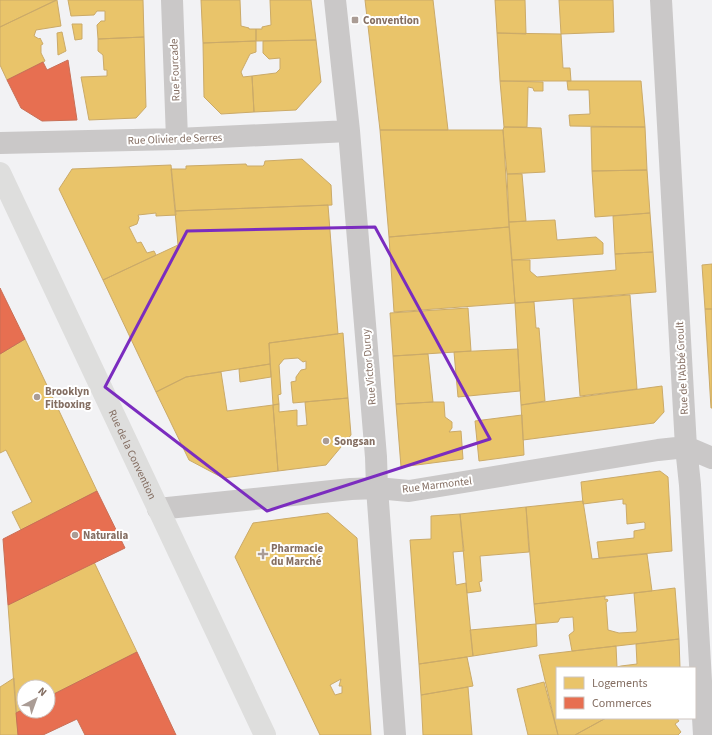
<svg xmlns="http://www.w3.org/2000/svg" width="712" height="735" viewBox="0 0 712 735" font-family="'Source Sans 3',sans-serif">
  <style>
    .homes { fill: #e9c46a; stroke: #cbaa68; fill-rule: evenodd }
    .shops { fill: #e76f51; stroke: #c96f56 }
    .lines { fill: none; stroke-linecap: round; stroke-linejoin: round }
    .minor { stroke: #cac8c8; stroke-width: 22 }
    .major { stroke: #dededd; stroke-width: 22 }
    .marked { fill: none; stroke: #7b2cbf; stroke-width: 3; stroke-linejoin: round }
    .poi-dot { fill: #aa9c95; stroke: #fff; stroke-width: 1.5 }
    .labels { text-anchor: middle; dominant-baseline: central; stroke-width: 4; stroke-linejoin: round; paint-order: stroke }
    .poi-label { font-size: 11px; font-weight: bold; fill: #846e62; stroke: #fff; text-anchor: start }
    .street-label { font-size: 11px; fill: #846e62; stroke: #fff }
  </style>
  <rect width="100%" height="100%" fill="#f2f2f4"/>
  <path class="homes" d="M 0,0 L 56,0 L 0,27 Z
    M 57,0 L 61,26 L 36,30 L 34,36 L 39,39 L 40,38 L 43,44 L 41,45 L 41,53 L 45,61 L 7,80 L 0,65 L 0,27 Z
    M 68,0 L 143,0 L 144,37 L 98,39 L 97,25 L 101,21 L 105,21 L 105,11 L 97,11 L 94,15 L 71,16 Z
    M 201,0 L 240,0 L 241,26 L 249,28 L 249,29 L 256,29 L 256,41 L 203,43 Z
    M 270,0 L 311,0 L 316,40 L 256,41 L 256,29 L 262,29 L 262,27 L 271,25 Z
    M 365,0 L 433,0 L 448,130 L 380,130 Z
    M 495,0 L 525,0 L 526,34 L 497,33 Z
    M 559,0 L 613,0 L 614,32 L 561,34 Z
    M 72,24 L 82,24 L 82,39 L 75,40 Z
    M 62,32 L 66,51 L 58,55 L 57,33 Z
    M 497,33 L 561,34 L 563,68 L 570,68 L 571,81 L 500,81 Z
    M 144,37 L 146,107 L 136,118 L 89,120 L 81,77 L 107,76 L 107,70 L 104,70 L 103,55 L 98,51 L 98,39 Z
    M 316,40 L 321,82 L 296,110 L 254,112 L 252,76 L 276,73 L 280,69 L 280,58 L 269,59 L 263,53 L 263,41 Z
    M 256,41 L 256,52 L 250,54 L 241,72 L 243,77 L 252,76 L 254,112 L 221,114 L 204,97 L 203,43 Z
    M 500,81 L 543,82 L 543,91 L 534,91 L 533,88 L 528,87 L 527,127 L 504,127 Z
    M 567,81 L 641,81 L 645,127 L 570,126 L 569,115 L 590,114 L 589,90 L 568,90 Z
    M 504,127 L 541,128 L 545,172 L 507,174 L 503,130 Z
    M 591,127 L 645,127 L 647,170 L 592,171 Z
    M 380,130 L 503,130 L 509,227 L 389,237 Z
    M 302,159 L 331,185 L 332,205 L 175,211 L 171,169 L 186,169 L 186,166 L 246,164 L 247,166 L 263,166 L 264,165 L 265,161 Z
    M 171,165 L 176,215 L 156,216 L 156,213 L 138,215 L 139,218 L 137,224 L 129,227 L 137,243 L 141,242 L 147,253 L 154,251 L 156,255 L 103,280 L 59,189 L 72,169 Z
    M 647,170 L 650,213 L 595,217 L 592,171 Z
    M 507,174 L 522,174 L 526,221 L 509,222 Z
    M 328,205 L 338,334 L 269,343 L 270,364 L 186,377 L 156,392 L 103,280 L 178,245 L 175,211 Z
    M 650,213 L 653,252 L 615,254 L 613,216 Z
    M 555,220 L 557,240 L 596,237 L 603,243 L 603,254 L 512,260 L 509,222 Z
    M 509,227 L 515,303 L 394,312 L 389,237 Z
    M 653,252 L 656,292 L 515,303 L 512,260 L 530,260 L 530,271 L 537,277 L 616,270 L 615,254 Z
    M 712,264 L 712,309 L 705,309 L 702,265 Z
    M 630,295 L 637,389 L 580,396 L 573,299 Z
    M 534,302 L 536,328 L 539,328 L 545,401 L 521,405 L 515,303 Z
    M 468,308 L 471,351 L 393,356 L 390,313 Z
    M 705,309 L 712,309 L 712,408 L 711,408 Z
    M 343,333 L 348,398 L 293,403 L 291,382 L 296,381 L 296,377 L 301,370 L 306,369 L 306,361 L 303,362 L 298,358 L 284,359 L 279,365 L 281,394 L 278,395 L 279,404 L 273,405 L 269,343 Z
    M 25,339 L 97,491 L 21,530 L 12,512 L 32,502 L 6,450 L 0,453 L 0,354 Z
    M 518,349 L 520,391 L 458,397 L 454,352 Z
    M 428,354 L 433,402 L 396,404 L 393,356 Z
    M 270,364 L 271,377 L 240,382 L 239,369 Z
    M 221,372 L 227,411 L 273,405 L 278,471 L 223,478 L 189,460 L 156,392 L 186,377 Z
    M 662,386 L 664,412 L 654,423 L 523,440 L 521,405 Z
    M 348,398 L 351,435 L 326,465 L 278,471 L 273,405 L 279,404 L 279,412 L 297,410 L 297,426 L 307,425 L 305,402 Z
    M 433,402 L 444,402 L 445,417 L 452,422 L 452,428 L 449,432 L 461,431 L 463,459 L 401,467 L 396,404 Z
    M 522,415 L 524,455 L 479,461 L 475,421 Z
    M 660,471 L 668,477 L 672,551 L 599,558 L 597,542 L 634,538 L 634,531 L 645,529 L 645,523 L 644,522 L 627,524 L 626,504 L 623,504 L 623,499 L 583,504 L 581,482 Z
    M 583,501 L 592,559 L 647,554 L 652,591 L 534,604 L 526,507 Z
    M 526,507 L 529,552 L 480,556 L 482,581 L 479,582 L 481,591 L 467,593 L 460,514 Z
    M 328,513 L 357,538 L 371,735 L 320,735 L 235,557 L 253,523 ZM 341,679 L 339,686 L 342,686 L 342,693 L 335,695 L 330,685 Z
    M 460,514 L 464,551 L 453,552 L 456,585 L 466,583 L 473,656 L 419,664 L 410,540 L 431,539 L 431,516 Z
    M 94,562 L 137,652 L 48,697 L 48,687 L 24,687 L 24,709 L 16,713 L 8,605 Z
    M 675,588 L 679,639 L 572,651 L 569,635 L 574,631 L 573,617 L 560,618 L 558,622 L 536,624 L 534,604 L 605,596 L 605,600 L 607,599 L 608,601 L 606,602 L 608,630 L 619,633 L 636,632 L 637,630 L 634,593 Z
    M 536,624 L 537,646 L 473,656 L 470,630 Z
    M 679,639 L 680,668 L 557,668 L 557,718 L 606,718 L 575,735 L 558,735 L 539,655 L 616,646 L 617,667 L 621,666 L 637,664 L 636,644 Z
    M 467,657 L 473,686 L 421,695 L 419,664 Z
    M 14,678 L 18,735 L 0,735 L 0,687 Z
    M 544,682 L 558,735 L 528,735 L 517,689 Z
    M 468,687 L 472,735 L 423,735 L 421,695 Z
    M 606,718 L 677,718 L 679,721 L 675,724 L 681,732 L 678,735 L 575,735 Z"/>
  <path class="shops" d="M 68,60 L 77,120 L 42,121 L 21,108 L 7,80 L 43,62 L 47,70 Z
    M 0,288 L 25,339 L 0,354 Z
    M 97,491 L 125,548 L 8,605 L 3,539 Z
    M 137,652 L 176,735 L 85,735 L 77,719 L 43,735 L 18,735 L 16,713 L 24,709 L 24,711 L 48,711 L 48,697 Z"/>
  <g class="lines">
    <path class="minor" d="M 172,0 L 177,139
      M 335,0 L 349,131 L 376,457 L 377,488 L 395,735
      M 661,0 L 686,447 L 690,485 L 704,735
      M 0,143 L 177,139 L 349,131
      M 158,509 L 351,489 L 377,488 L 409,491 L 658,450 L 686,447 L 712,458"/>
    <path class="major" id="s1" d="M 0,173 L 265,735"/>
  </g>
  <path class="marked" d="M 375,227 L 490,439 L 267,511 L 105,387 L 187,231 Z"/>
  <g class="poi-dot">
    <rect x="351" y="16" width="8" height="8" rx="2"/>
    <circle cx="37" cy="397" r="4"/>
    <circle cx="326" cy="441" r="4"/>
    <circle cx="75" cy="535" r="4"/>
    <path d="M261 548h4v4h4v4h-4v4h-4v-4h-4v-4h4z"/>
  </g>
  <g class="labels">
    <g class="poi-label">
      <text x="363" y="20">Convention</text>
      <text x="45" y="391">Brooklyn<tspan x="45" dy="13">Fitboxing</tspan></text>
      <text x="334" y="441">Songsan</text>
      <text x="83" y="535">Naturalia</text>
      <text x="271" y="548">Pharmacie<tspan x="271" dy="13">du Marché</tspan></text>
    </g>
    <g class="street-label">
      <text transform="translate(175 70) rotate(-92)">Rue Fourcade</text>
      <text transform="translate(175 139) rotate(-2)">Rue Olivier de Serres</text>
      <text transform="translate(369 367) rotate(-95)">Rue Victor Duruy</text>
      <text transform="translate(682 368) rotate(-93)">Rue de l'Abbé Groult</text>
      <text stroke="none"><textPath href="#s1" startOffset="311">Rue de la Convention</textPath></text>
      <text transform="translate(437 485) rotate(-7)">Rue Marmontel</text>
    </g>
  </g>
  <rect x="556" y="667" width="140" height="52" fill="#ffffff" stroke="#cec5c0"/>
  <rect x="564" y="677" width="20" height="12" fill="#e9c46a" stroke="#cec5c0"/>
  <text x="592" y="687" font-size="12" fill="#846e62">Logements</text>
  <rect x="564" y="697" width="20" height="12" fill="#e76f51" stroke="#cec5c0"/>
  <text x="592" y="707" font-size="12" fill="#846e62">Commerces</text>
  <g transform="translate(36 699) rotate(41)"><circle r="19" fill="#ffffff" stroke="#cec5c0"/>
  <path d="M0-3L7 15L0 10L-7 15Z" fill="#aa9c95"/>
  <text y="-6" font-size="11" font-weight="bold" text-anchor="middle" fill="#846e62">N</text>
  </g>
</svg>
